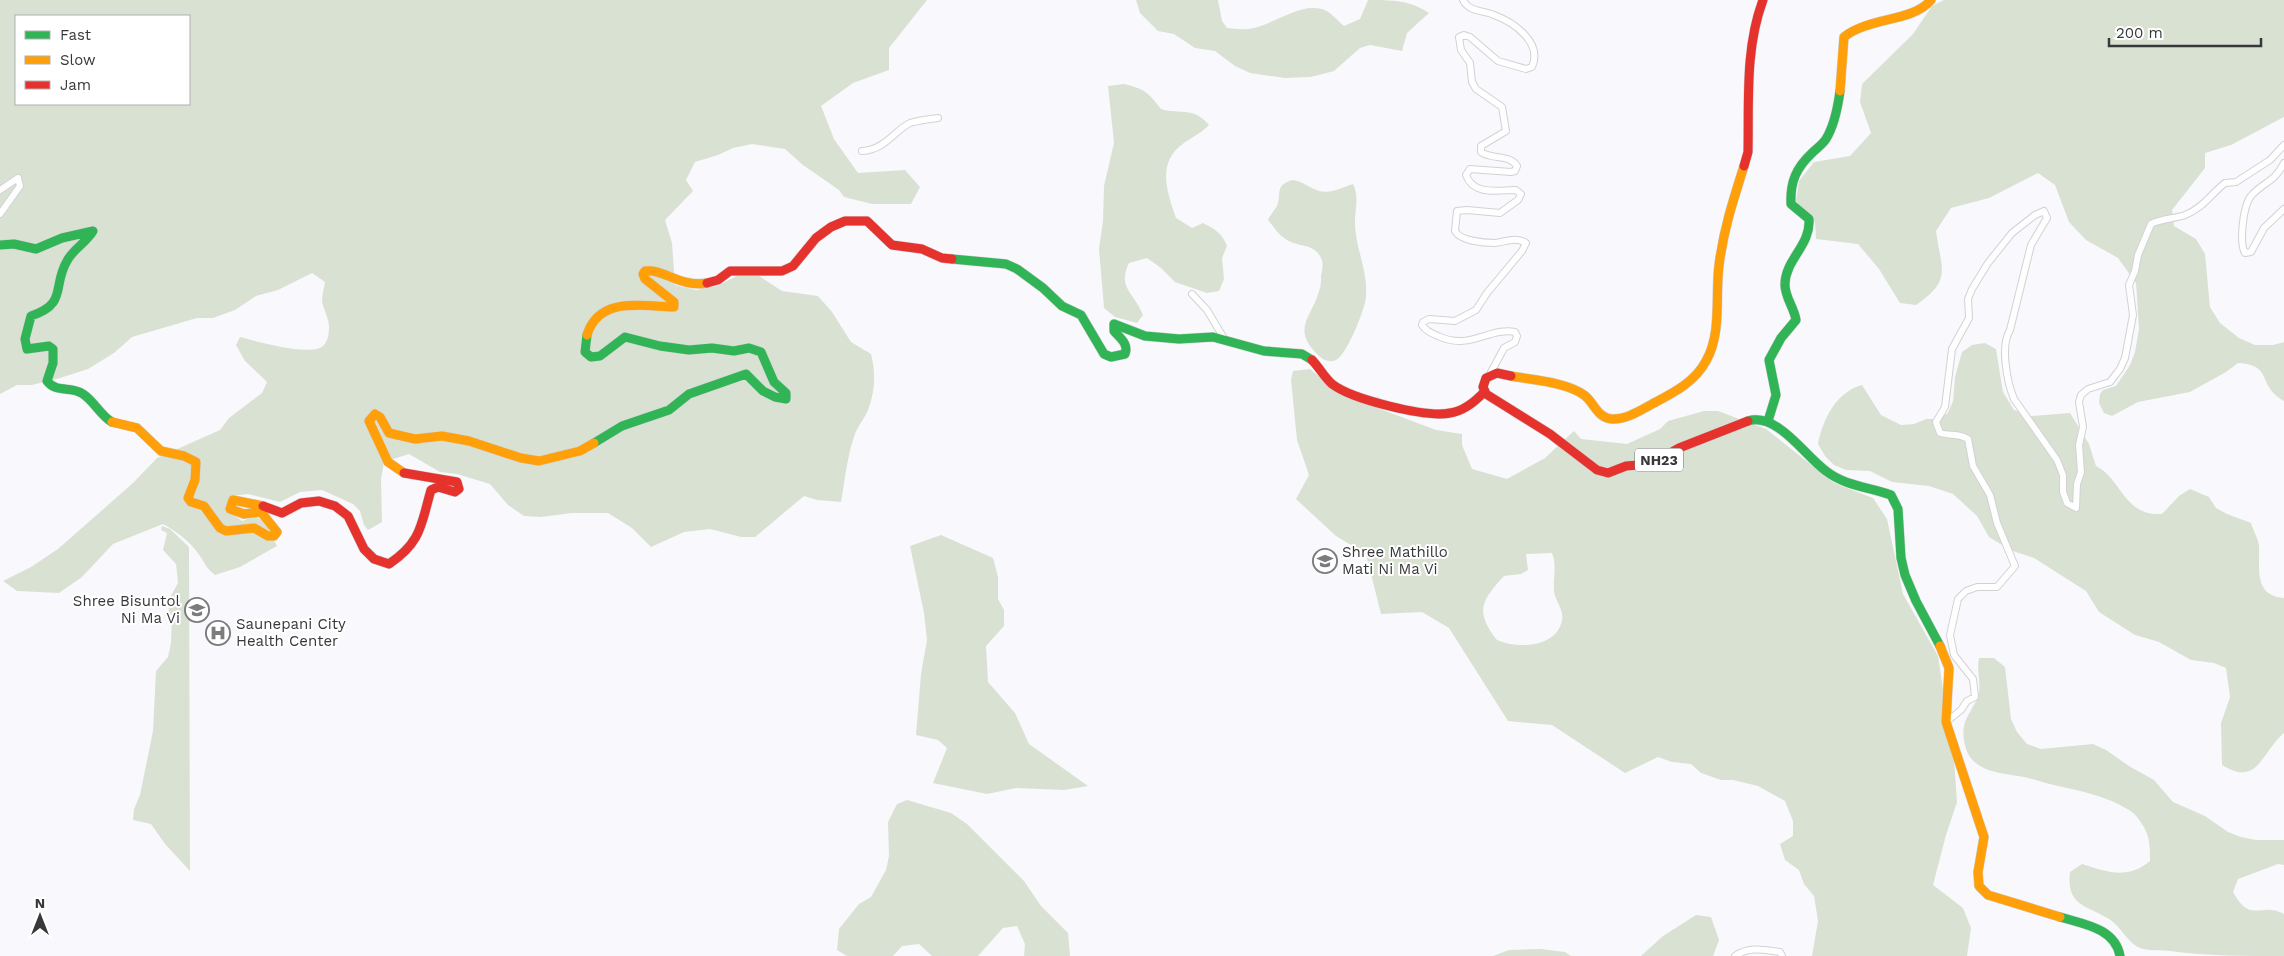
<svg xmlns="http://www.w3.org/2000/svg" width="2284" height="956" viewBox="0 0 2284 956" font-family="'Work Sans',sans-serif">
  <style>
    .green { fill: #d9e1d3; fill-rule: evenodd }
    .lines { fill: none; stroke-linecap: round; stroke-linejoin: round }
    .street-casing { stroke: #d2d2d5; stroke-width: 8 }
    .fast-casing { stroke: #d2d2d5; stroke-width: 10 }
    .slow-casing { stroke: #d2d2d5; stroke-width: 10 }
    .jam-casing { stroke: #d2d2d5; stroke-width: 10 }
    .street { stroke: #fefeff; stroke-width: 6 }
    .fast { stroke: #30b455; stroke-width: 9 }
    .slow { stroke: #ff9f0a; stroke-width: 9 }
    .jam { stroke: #e5322d; stroke-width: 9 }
    .labels { text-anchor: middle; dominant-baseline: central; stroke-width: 4; stroke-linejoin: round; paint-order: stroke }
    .shield { fill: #fff; stroke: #747475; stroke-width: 1 }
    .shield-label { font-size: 14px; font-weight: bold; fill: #38383a }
    .poi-label { font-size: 15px; fill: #38383a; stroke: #fff; text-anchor: start }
  </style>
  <rect width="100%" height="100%" fill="#f9f9fd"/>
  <path class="green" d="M 0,0 L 927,0 L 889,48 L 889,70 L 853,83 L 821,106 L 834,139 L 858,173 L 905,170 L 920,187 L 911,204 L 872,204 L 844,197 L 839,190 L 803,165 L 785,149 L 752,144 L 733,148 L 718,155 L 695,162 L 686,180 L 693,191 L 665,220 L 672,243 L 675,285 L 696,290 L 717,286 L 741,274 L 756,274 L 782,291 L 818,296 L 832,312 L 851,342 L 871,354 C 876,373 875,392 868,410 C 864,419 858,426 855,434 C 847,456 845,480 841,502 L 817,500 L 804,496 L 755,537 L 741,537 L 710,529 L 684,532 L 651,547 L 632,528 L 608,513 L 572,513 L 541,517 L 524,516 L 508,505 L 490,484 L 457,474 L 440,472 L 409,454 L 384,462 L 381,479 L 382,522 L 368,530 L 364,525 L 360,511 L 353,504 L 322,490 L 300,492 L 280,502 L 248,494 L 231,496 L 226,509 L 242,521 L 255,516 L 265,522 L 277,546 L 240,567 L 215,575 C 206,568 206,565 200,556 C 192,543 176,531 163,524 L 113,544 L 82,577 L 59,593 L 17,591 L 3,581 L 31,567 L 58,549 L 133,483 L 157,458 L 220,430 L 229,418 L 262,393 L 267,382 L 245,361 L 236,345 L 240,337 C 255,341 313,358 324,345 C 328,341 329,333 329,327 C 329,318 323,309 322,301 C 322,295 324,288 325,282 L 312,273 L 278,290 L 256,296 L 235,310 L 213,318 L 197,318 L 132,337 L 114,353 L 88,369 L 60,378 L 32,385 L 17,385 L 0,394 ZM 16,16 L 189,16 L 189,104 L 16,104 Z
    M 1136,0 L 1218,0 L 1222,21 L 1227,28 C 1236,29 1245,30 1254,28 C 1276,23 1299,3 1322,9 C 1331,12 1337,20 1344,26 L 1360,19 L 1368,0 C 1392,0 1410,0 1429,13 L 1407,33 L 1402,51 L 1370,45 L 1360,48 L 1334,71 L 1311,77 L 1285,78 L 1250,73 L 1235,66 L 1215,51 L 1195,48 L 1174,34 L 1158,31 L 1140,13 Z
    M 1944,0 L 2284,0 L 2284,117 L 2231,145 L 2205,153 L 2205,168 L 2172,210 L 2174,226 L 2196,239 L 2205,254 L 2210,307 L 2220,323 L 2239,338 L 2255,345 L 2273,345 L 2284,342 L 2284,401 C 2256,385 2274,365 2238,363 L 2226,372 L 2190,392 L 2138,402 L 2112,416 L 2104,413 L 2099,403 L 2100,394 L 2103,390 L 2116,386 L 2130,365 L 2135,352 L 2139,329 L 2136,283 L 2118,258 L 2086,240 L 2069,222 L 2055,185 L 2038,173 L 1989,198 L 1951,208 L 1936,231 C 1941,269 1953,280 1916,305 L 1900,303 L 1879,269 L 1858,244 L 1816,239 L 1815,222 L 1796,201 L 1799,181 L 1814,162 L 1850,156 L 1871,133 L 1860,102 L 1862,84 L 1913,34 L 1932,6 Z
    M 1124,84 C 1145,89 1148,92 1161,109 C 1181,115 1193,106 1209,125 C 1200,134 1194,136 1184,143 C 1156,162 1167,192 1176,218 L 1192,228 L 1203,223 C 1215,229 1222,233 1227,246 L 1222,258 L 1224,279 L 1219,291 L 1207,293 L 1175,282 L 1161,268 L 1147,258 L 1129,263 C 1117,288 1134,292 1143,315 L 1137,323 L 1115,317 L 1104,308 L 1099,249 L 1103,221 L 1104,186 L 1114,143 L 1108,86 Z
    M 1292,180 C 1302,181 1305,185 1314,189 C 1328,196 1340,188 1353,184 C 1360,198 1354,211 1355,225 C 1356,249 1368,272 1366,296 C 1366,308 1346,356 1336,360 C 1330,363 1323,360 1319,356 C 1290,328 1312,318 1319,291 C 1321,287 1321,281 1321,276 C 1322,270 1324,264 1321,258 C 1315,244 1300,247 1289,241 C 1280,237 1274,227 1268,220 C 1270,215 1275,210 1277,206 C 1282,193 1274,186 1292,180 Z
    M 1985,343 L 1996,349 L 2003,392 L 2014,410 L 2031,416 L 2070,413 L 2089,444 L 2096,466 C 2123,480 2123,516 2162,514 L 2179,496 L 2190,489 L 2209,497 L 2216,508 L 2227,514 L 2251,523 C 2253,530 2258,538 2259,546 C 2260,567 2253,596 2284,598 L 2284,733 C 2262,751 2258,788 2222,765 L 2221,723 L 2230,697 L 2226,668 L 2214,663 L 2191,660 L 2159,642 L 2135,635 L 2099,612 L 2086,591 L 2034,558 L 2010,550 L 1989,537 L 1977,516 L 1953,494 L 1929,486 L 1892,482 L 1870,471 L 1846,470 L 1834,465 L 1825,456 L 1818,444 C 1823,419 1836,392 1862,385 L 1881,415 L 1901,425 L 1914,424 L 1926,419 L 1938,419 L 1948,413 L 1953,401 L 1955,377 L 1962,352 L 1972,345 Z
    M 1310,369 L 1340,394 L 1436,430 L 1462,434 L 1462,445 L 1472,469 L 1507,479 L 1545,458 L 1574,431 L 1581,439 L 1627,444 L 1660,429 L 1668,421 L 1704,411 L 1718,411 L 1766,429 L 1834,483 L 1873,498 L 1887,519 L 1903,594 L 1938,656 L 1954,759 L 1957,802 L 1946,835 L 1933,885 L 1963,908 L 1971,928 L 1967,956 L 1812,956 L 1818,921 L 1814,896 L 1804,884 L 1799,870 L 1785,860 L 1780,844 L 1793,836 L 1793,821 L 1785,801 L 1758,786 L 1733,780 L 1721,780 L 1701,773 L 1691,764 L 1672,762 L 1658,757 L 1625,773 L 1552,725 L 1508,721 L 1449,628 L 1422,612 L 1381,614 L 1366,554 L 1336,536 L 1296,499 L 1309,475 L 1297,440 L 1291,380 L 1293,371 ZM 1552,553 C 1557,565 1553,578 1554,591 C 1555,601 1564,609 1562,620 C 1557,648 1517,649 1497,640 C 1474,611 1482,600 1504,576 L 1521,574 L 1528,570 L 1526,554 Z
    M 162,526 L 170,529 L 189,547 L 190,871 L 165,844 L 151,824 L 133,820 L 134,809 L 140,795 L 153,731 L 156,671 L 168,657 L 171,643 L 172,616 L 169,611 L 168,601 L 178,583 L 176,564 L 163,550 L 167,533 L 161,530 Z
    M 941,535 L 993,558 L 998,577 L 998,599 L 1004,610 L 1004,626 L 986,646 L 988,682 L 1015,713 L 1029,744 L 1088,786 L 1064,790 L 1016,788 L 987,794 L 933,783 L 947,748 L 938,740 L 916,735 L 921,674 L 927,640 L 924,613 L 910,546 Z
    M 1979,658 L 1994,658 L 2005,667 L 2011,719 L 2017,732 L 2027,744 L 2041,749 L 2093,744 L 2106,750 L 2129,766 L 2154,780 L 2173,802 L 2205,816 L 2228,832 L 2241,837 L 2256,840 L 2284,840 L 2284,865 L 2278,864 L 2238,879 L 2233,892 C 2251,925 2261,901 2284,914 L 2284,956 C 2245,956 2208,956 2170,951 C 2161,950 2151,951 2143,949 C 2128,945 2122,927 2109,919 C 2086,905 2066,906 2070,872 L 2082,864 C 2108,872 2127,880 2150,861 C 2150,851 2150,840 2146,831 C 2142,823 2136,814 2129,810 C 2107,796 2080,791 2054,785 C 2044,783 2034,779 2024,777 C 2003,773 1971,773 1965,745 C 1959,720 1971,715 1978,696 C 1982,684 1976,671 1979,658 Z
    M 907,800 L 951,813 L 967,824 L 1024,881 L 1041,906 L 1068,933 L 1070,956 L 1024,956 L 1025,944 L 1017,926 L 1003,928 L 978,956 L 932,956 L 919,944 L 902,946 L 893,956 L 847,956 L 837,950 L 839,929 L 859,904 L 871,897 L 886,870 L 889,856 L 888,822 L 897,804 Z
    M 1696,915 L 1711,917 L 1719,940 L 1713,956 L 1641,956 L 1663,936 Z
    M 1541,949 L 1565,952 L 1571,956 L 1493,956 L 1509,950 Z"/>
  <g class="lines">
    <defs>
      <path id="street" d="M 1463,0 C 1469,12 1482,10 1494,15 C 1513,22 1543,42 1532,67 L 1526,69 L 1498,61 L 1470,37 L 1464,35 L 1459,37 L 1461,50 L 1470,63 L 1472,82 L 1476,89 L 1502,107 L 1506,131 L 1481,146 L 1481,152 C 1492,160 1510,154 1517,166 L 1515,171 L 1511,172 L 1470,169 L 1466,175 C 1473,196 1499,190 1516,190 L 1521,194 L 1518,200 L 1500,213 L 1467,210 L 1457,211 L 1455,231 C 1460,241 1484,243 1495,243 C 1505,242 1517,236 1526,243 L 1522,251 L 1487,293 L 1476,310 L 1455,321 L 1429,319 L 1423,322 L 1422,325 C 1426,331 1431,333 1438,336 C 1470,351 1489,327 1515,332 L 1517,336 L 1515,342 L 1504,348 L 1489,376
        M 862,151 C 885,150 895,130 910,123 C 919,120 929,119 938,118
        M 2284,163 C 2274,183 2263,182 2251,196 C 2243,206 2239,243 2245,253 L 2251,252 L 2264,228 L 2284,209
        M 0,190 L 18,178 L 20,186 L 0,214
        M 1192,294 L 1207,310 L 1225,340
        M 1946,722 L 1961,710 L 1967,701 L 1975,697 L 1973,679 L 1954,655 L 1950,635 L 1958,599 L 1966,591 L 1977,587 L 1997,587 L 2015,566 L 1997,523 L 1990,495 L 1973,466 L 1968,439 C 1959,433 1950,436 1940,433 L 1936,422 L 1945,407 L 1952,349 L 1969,318 L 1968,299 L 1972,289 L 1988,263 L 2012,233 L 2035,215 L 2044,211 L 2047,218 L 2031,245 L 2010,330 C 2000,346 2007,382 2014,399 L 2057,460 L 2063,475 L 2063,492 L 2067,503 L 2076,508 L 2077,484 L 2081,472 L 2079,445 L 2083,427 L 2079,402 L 2081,395 L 2088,389 L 2110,382 L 2120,369 L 2125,358 L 2133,315 L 2129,285 L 2135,271 L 2138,255 L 2151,224 C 2163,218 2174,219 2185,215 C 2203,208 2211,194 2225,183 L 2236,182 L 2270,160 L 2284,145
        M 1735,956 C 1750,946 1763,950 1780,952 L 1782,956"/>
      <path id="fast" d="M 0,245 L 14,244 L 36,249 L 62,238 L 93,231 C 86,243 73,249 67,261 C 52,286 68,304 31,316 L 25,339 L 27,349 L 49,346 L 53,349 L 53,363 L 47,381 C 57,394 71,385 83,394 C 94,401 101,416 112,422
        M 952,259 L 1006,264 L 1017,269 L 1043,288 L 1062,306 L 1081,315 L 1104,354 L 1111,357 L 1125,354 C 1129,344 1120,338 1114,331 L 1114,324 L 1145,336 L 1179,339 L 1213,337 L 1264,351 L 1302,354 L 1312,360
        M 587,335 L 585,352 L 591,357 L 600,356 L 625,337 L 660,346 L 689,350 L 712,348 L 734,351 L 749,348 L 761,352 L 774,382 L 786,393 L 786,399 L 775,397 L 763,391 L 746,374 L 689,394 L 669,410 L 622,426 L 594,443
        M 1748,421 C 1777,412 1805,456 1826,471 C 1845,486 1869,487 1891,495 L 1898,509 L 1901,558 L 1905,575 L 1916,601 L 1940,646
        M 1768,421 L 1776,395 L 1769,360 L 1781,338 L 1796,320 C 1794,307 1784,296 1785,283 C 1786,259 1811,245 1809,219 L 1791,204 C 1790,182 1796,168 1812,153 C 1816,149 1823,144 1826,139 C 1834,126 1838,106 1840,91
        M 2060,917 C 2083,924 2115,928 2120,956"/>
      <path id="slow" d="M 1840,91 L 1844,37 C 1869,17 1913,22 1931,0
        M 587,335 C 599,296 642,306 674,307 L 674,302 L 645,279 L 643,274 L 645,271 C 662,268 681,288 707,283
        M 1511,376 C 1532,380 1566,382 1584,395 C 1594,402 1597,418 1612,419 C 1626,420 1641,410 1654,403 C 1673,393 1695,382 1706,361 C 1722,333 1715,297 1719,265 C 1724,228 1733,201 1744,166
        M 112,422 L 137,428 L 161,451 L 184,456 L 196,462 L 195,480 L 188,498 L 191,502 L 204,506 L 220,528 L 226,531 L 254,528 L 268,536 L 274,536 L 277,532 L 261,512 L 244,514 L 230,509 L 233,500 L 263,506
        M 404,473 L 388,462 L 369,421 L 375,414 L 380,417 L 389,433 L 415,439 L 442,436 L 469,441 L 521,458 L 539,461 L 580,451 L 594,443
        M 1940,646 L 1949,668 L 1946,722 L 1984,837 L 1978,872 L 1979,886 L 1988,895 L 2060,917"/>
      <path id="jam" d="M 1744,166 L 1748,152 C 1749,101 1745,48 1763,0
        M 707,283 L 718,280 L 730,271 L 782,271 L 793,266 L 816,238 L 831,227 L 845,221 L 867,221 L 892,245 L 922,249 L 942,258 L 952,259
        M 1312,360 C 1319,367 1324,377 1332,384 C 1351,399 1426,418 1450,413 C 1464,411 1475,402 1485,391
        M 1511,376 L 1497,373 L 1486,378 L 1483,387 L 1486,394 L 1550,434 L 1597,470 L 1608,473 L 1626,466 L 1651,464 L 1679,448 L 1748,421
        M 263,506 L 282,513 L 301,503 L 319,501 L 335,506 L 348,516 L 364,549 L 374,559 L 389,564 C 422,542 421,524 431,490 L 438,487 L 455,492 L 459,489 L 457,482 L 404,473"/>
    </defs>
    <use href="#street" class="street-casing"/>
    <use href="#fast" class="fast-casing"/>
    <use href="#slow" class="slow-casing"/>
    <use href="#jam" class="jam-casing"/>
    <use href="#street" class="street"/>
    <use href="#fast" class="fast"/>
    <use href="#slow" class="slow"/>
    <use href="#jam" class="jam"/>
  </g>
  <defs>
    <symbol id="school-ring" viewBox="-11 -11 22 22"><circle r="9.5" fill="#fff" stroke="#7c7c7e" stroke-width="1.5"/><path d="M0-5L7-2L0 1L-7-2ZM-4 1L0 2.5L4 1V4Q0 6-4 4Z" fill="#7c7c7e"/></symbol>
    <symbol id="hospital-ring" viewBox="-11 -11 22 22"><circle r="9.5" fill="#fff" stroke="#7c7c7e" stroke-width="1.5"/><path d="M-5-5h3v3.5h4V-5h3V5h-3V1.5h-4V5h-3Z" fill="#7c7c7e"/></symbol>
  </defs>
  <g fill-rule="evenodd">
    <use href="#school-ring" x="1311" y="547" width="28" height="28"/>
    <use href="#school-ring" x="183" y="596" width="28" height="28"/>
    <use href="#hospital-ring" x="204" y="619" width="28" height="28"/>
  </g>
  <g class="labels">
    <rect class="shield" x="1635" y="448.5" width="48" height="23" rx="4"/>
    <g class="shield-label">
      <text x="1659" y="460">NH23</text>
    </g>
    <g class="poi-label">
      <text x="1342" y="552">Shree Mathillo<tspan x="1342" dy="17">Mati Ni Ma Vi</tspan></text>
      <text x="180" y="601" text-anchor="end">Shree Bisuntol<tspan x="180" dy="17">Ni Ma Vi</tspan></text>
      <text x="236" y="624">Saunepani City<tspan x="236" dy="17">Health Center</tspan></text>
    </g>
  </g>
  <rect x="15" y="15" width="175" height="90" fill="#ffffff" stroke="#afafb0"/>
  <rect x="25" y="31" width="25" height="8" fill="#30b455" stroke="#afafb0"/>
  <text x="60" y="40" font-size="15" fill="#38383a">Fast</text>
  <rect x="25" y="56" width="25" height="8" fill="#ff9f0a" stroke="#afafb0"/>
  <text x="60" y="65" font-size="15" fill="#38383a">Slow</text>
  <rect x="25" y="81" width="25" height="8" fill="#e5322d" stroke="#afafb0"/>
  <text x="60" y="90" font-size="15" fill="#38383a">Jam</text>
  <g transform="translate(40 916)" stroke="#ffffff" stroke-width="4" paint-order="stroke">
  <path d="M0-4L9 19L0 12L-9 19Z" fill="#38383a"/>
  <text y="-8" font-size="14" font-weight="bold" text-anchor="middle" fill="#38383a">N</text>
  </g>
  <path d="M2109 38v8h152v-8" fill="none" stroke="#38383a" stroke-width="2.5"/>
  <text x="2116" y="38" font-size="15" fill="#38383a" stroke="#ffffff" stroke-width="4" paint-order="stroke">200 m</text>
</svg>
